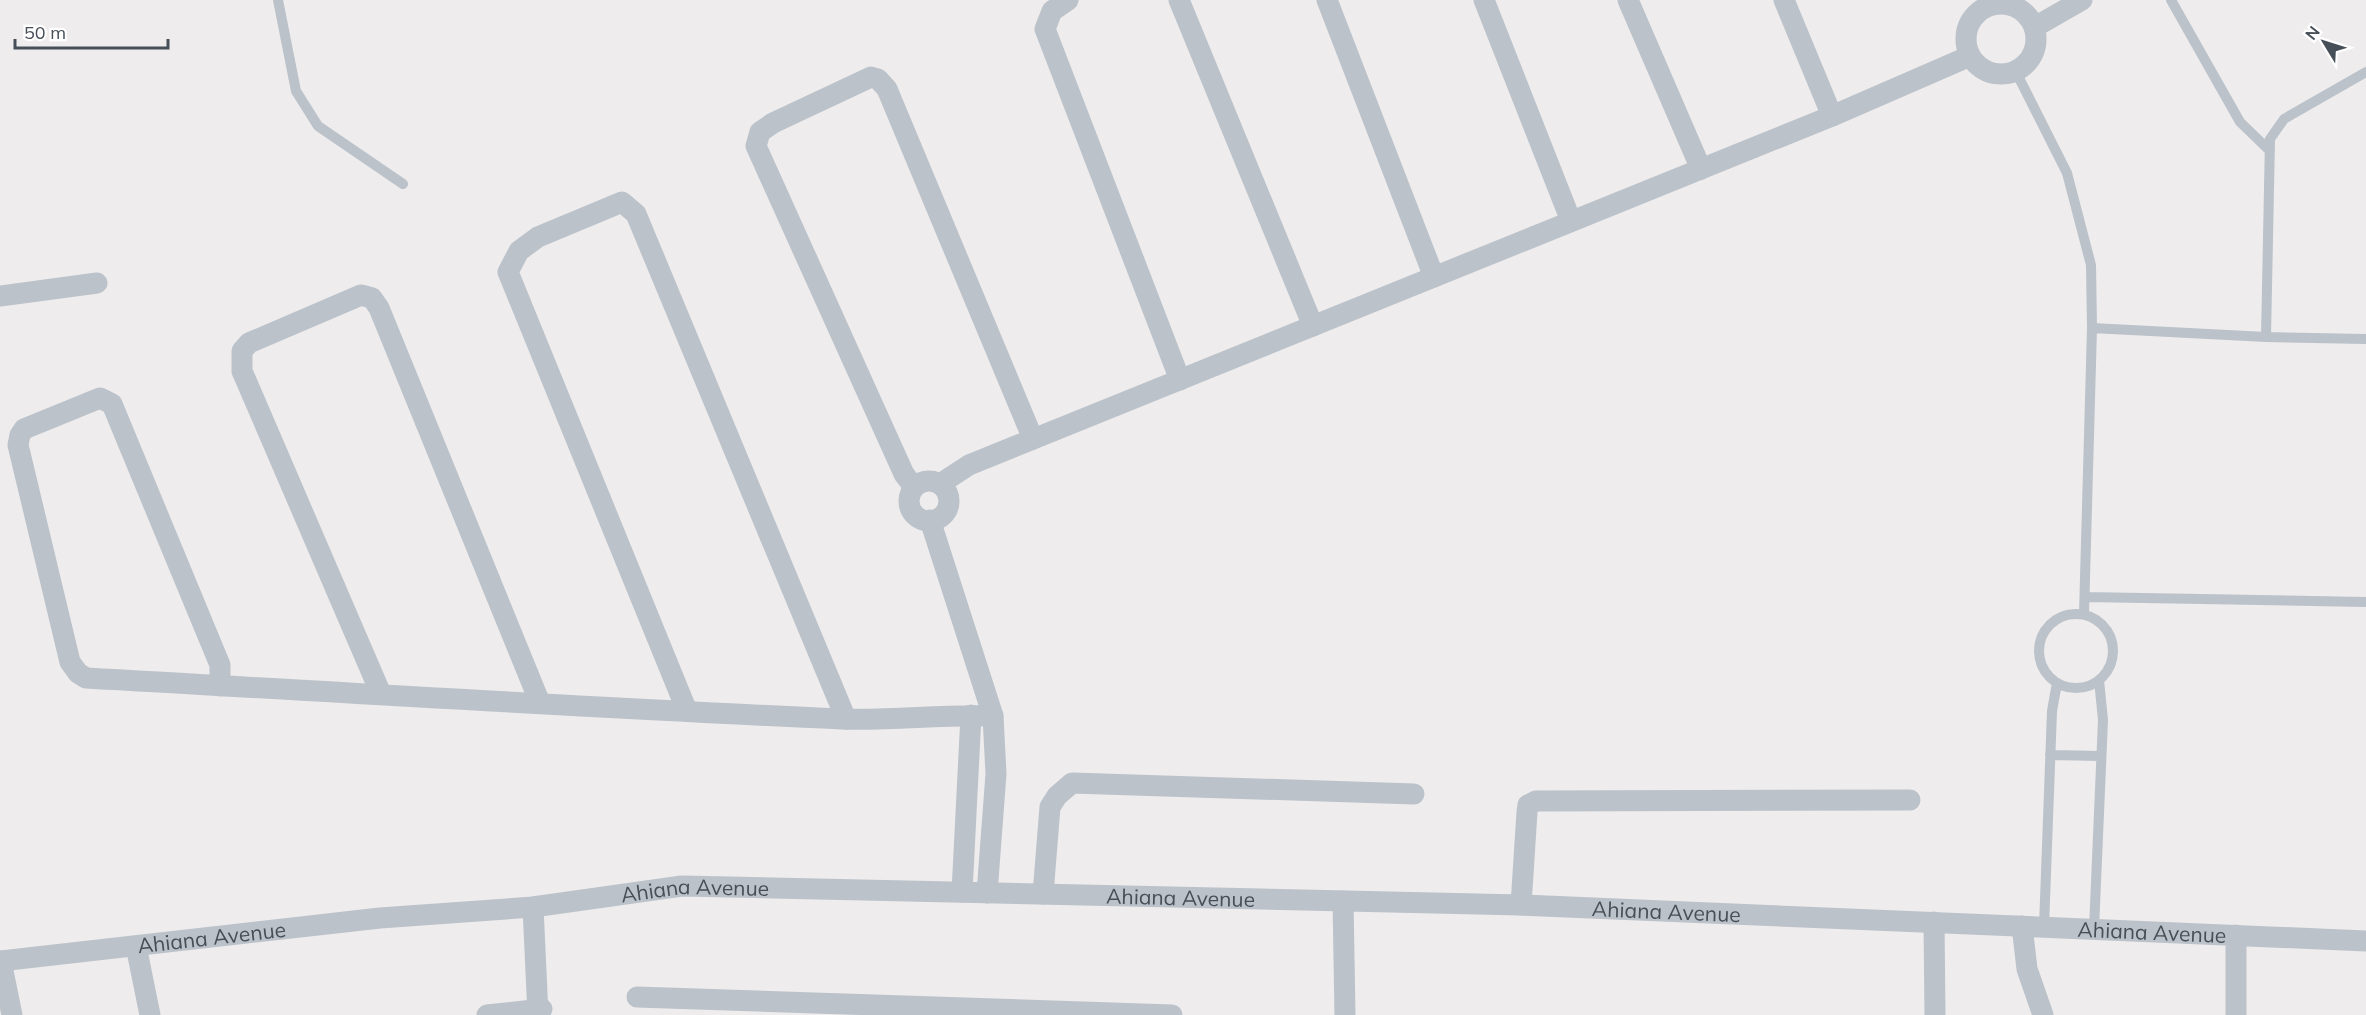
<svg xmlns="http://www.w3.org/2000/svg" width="2366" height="1015" viewBox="0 0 2366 1015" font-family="Mulish,sans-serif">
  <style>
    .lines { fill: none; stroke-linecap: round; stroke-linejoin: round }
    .lane { stroke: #bbc2ca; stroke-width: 10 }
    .street { stroke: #bbc2ca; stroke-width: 21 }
    .labels { text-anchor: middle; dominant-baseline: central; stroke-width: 4.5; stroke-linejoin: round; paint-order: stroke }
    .street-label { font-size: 21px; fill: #464e57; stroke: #fff }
  </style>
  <rect width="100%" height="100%" fill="#eeecec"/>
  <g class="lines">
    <path class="lane" d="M 278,0 L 296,91 L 318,126 L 403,184
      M 2171,0 L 2240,122 L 2270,151
      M 2016,72 L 2067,173 L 2091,265 L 2092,328 L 2084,614
      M 2092,328 L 2266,337 L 2366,339
      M 2266,337 L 2270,139 L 2284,119 L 2366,72
      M 2085,597 L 2366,602
      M2039 651a37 37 0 1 1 74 0a37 37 0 1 1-74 0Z
      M 2050,755 L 2101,756
      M 2044,927 L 2052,711 L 2057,683
      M 2094,929 L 2103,720 L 2099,680"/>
    <g class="street">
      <path d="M 1068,0 L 1052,11 L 1045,29 L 1180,380"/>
      <path d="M 1179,0 L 1313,326"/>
      <path d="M 1327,0 L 1434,277"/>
      <path d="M 1484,0 L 1571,221"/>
      <path d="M 1628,0 L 1701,169"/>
      <path d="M 1784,0 L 1832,116"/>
      <circle cx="2001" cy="39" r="35"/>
      <path d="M 2035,27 L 2082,0"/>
      <path d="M 0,296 L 97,283"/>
      <circle cx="929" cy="501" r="20"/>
      <path d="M 940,484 L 969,465 L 1832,116 L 1970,56"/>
      <path d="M 914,487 L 904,474 L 756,146 L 760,132 L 773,123 L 871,77 L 878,79 L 887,89 L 1033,439"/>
      <path d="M 930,520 L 993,716 L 996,774 L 987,893"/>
      <path d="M 220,686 L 220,665 L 112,404 L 100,398 L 24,429 L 20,435 L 18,445 L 70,662 L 78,673 L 86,678 C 338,692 590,708 842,719 C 892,721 942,714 993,716"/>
      <path d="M 381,694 L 242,371 L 242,351 L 249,343 L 361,295 L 372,298 L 379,308 L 540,703"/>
      <path d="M 687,711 L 508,272 L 519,251 L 538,237 L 622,202 L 636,214 L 846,719"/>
      <path d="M 962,892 L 971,715"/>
      <path d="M 1043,894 L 1050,807 L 1057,796 L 1072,783 L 1414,794"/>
      <path d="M 1343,901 L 1345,1015"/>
      <path d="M 1521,905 L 1527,812 L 1528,805 L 1536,801 L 1910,800"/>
      <path d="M 533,907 L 538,1015"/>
      <path d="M 1934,922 L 1935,1015"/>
      <path d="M 2022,926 L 2027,969 L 2043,1015"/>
      <path d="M 2236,935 L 2236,1015"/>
      <path d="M 136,946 L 150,1015"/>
      <path id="s1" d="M 0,961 L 380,918 L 533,907 L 682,886 L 1521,905 L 2366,941"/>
      <path d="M 1,961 L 12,1015"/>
      <path d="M 637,997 L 1172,1015"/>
      <path d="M 487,1015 L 542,1009"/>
    </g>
  </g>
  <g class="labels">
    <g class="street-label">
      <text stroke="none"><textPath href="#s1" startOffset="699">Ahiana Avenue</textPath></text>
      <text stroke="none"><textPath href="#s1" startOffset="1185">Ahiana Avenue</textPath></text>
      <text stroke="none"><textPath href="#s1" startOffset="1671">Ahiana Avenue</textPath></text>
      <text stroke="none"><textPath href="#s1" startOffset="2157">Ahiana Avenue</textPath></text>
      <text stroke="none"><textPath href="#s1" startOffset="213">Ahiana Avenue</textPath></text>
    </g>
  </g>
  <g transform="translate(2324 42) rotate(308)" stroke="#ffffff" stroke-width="4.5" paint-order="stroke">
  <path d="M0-4.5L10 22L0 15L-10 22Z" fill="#464e57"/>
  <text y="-9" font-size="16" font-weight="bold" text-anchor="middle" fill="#464e57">N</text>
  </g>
  <path d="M15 39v9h153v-9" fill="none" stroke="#464e57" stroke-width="3"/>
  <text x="24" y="39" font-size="18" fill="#464e57" stroke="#ffffff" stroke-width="4.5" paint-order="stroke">50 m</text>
</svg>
